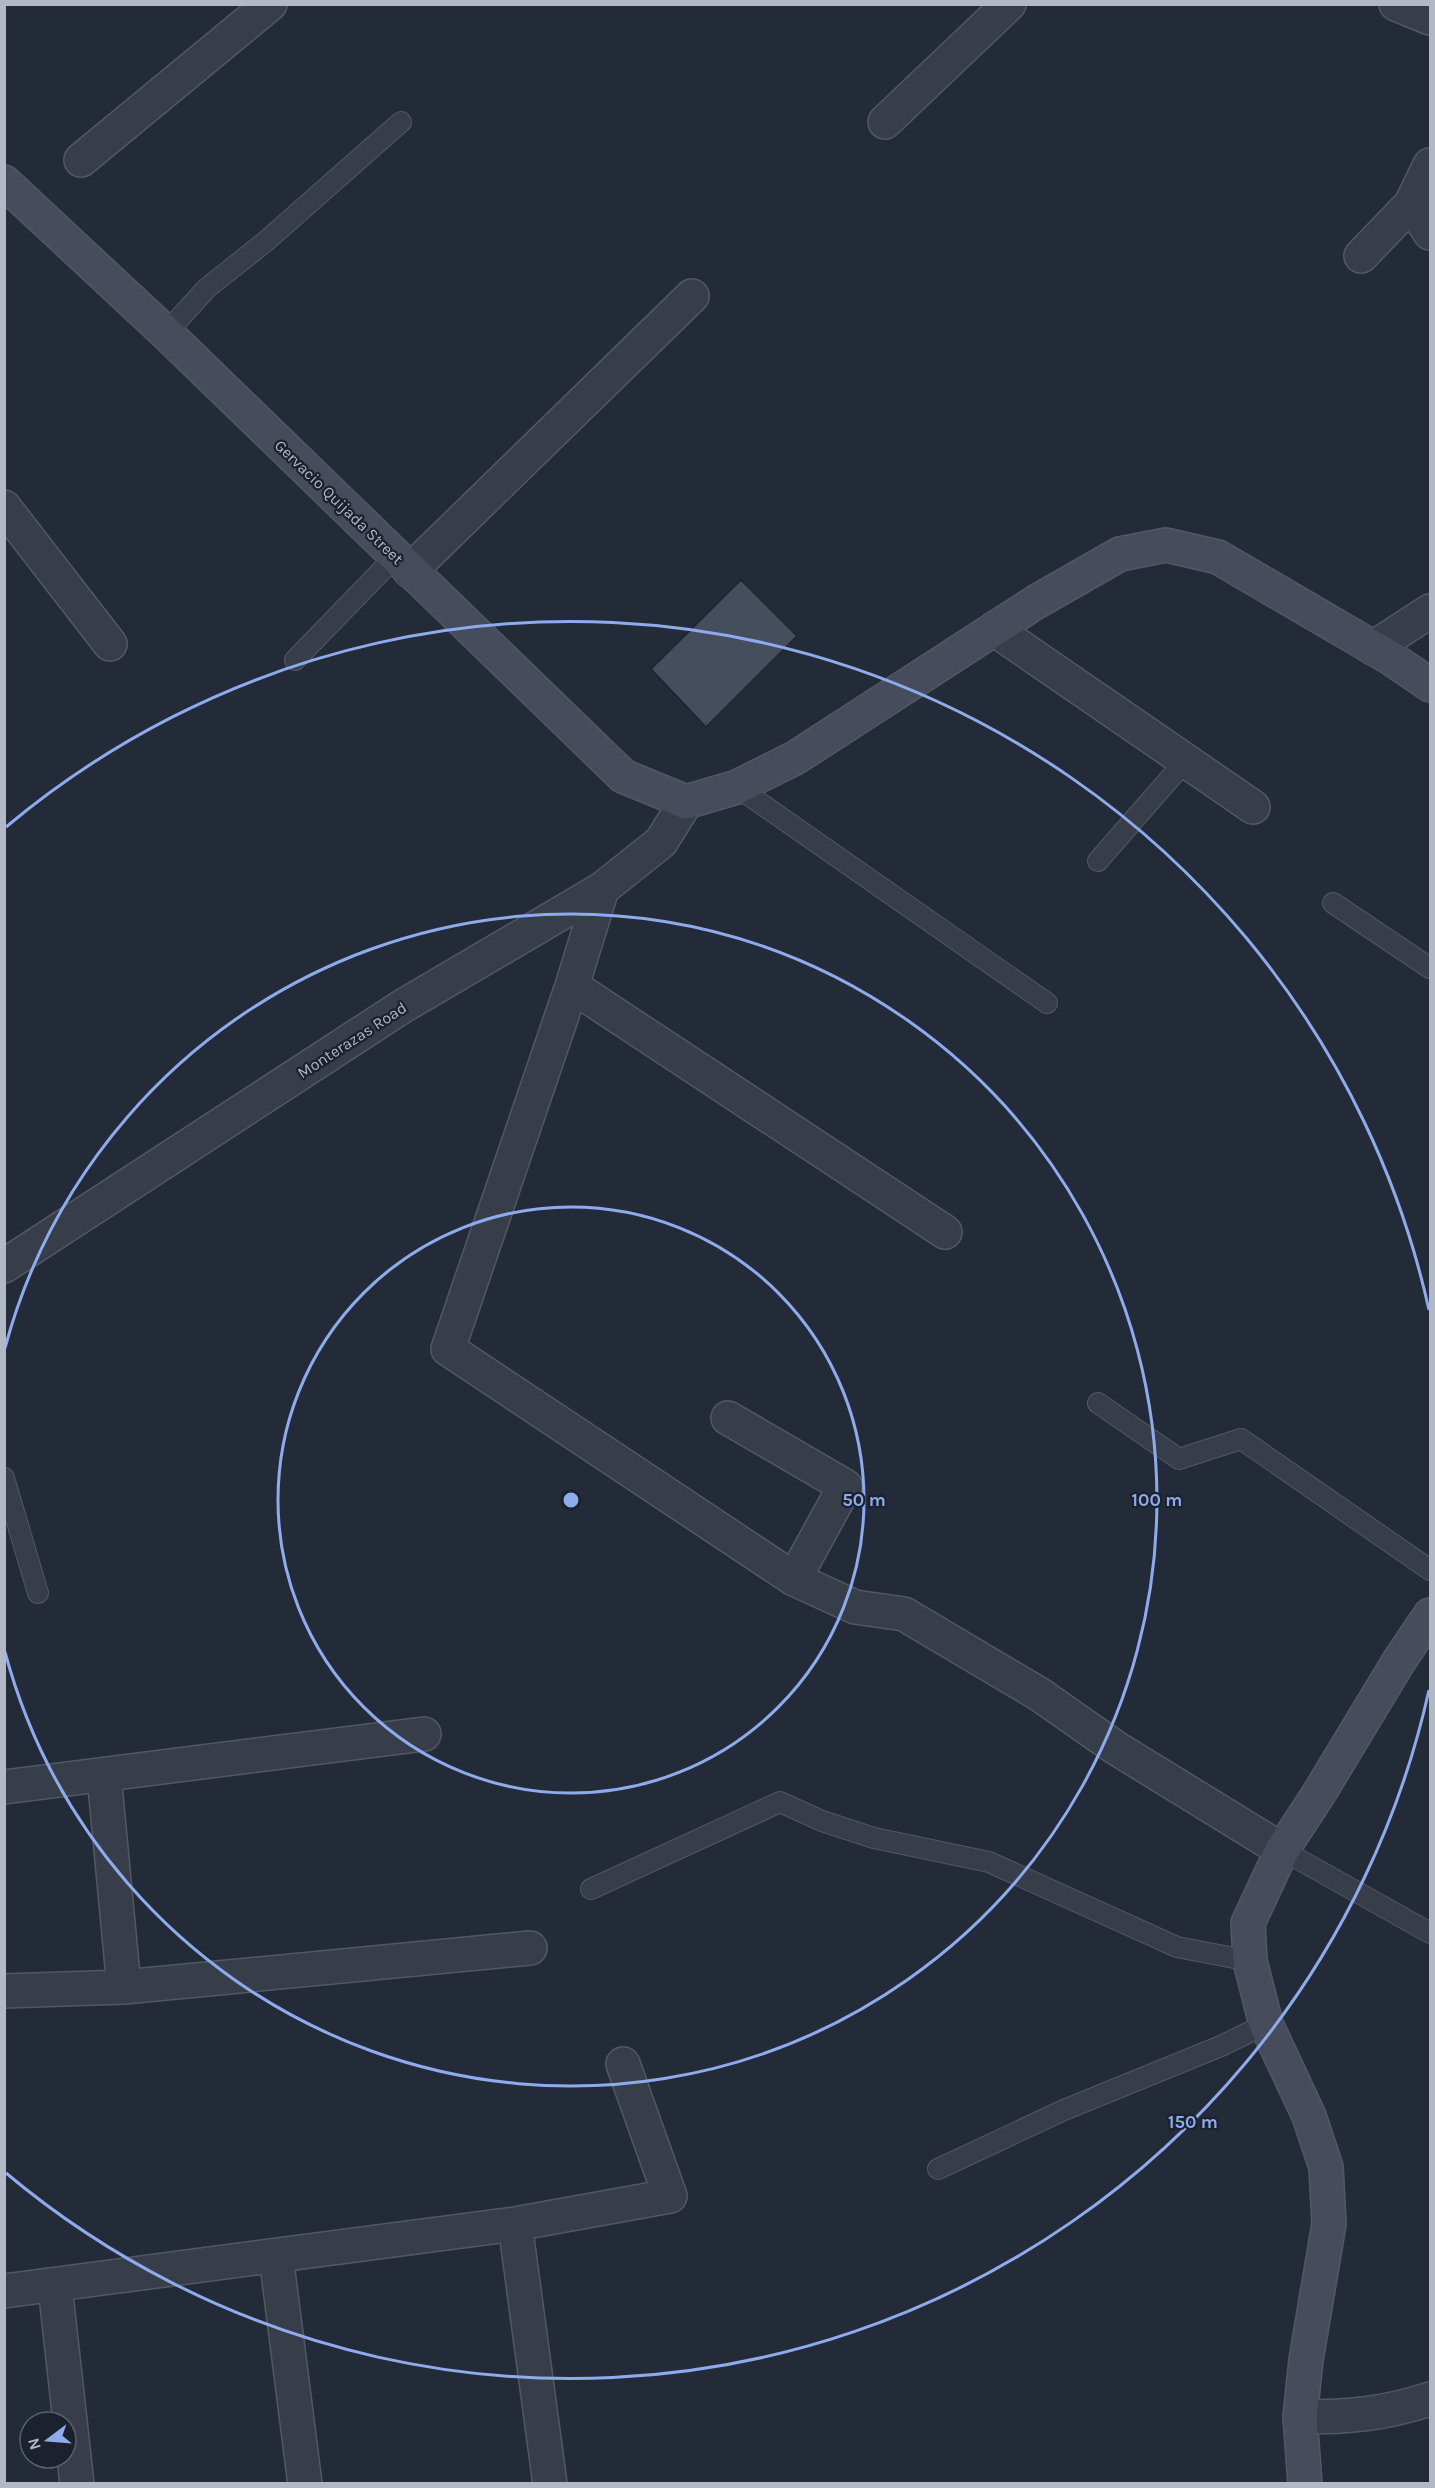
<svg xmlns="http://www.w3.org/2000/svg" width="1435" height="2488" viewBox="0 0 1435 2488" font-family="Karla,sans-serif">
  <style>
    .building { fill: #454e5d; stroke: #1e242f; stroke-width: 1.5 }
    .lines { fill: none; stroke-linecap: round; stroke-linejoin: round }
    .lane-casing { stroke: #525863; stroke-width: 22 }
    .street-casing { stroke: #525863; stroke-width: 36 }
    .secondary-casing { stroke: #525863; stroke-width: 36 }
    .lane { stroke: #373d49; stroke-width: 20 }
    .street { stroke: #373d49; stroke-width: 33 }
    .secondary { stroke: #464c5b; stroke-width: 33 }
    .ring { fill: none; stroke: #8eabee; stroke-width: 3 }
    .labels { text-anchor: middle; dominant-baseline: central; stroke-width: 4.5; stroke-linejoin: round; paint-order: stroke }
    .street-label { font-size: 16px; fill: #b2b8c5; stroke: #1c222d }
    .centre { fill: #8eabee; stroke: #1c222d; stroke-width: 3 }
    .ring-label { font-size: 18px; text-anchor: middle; font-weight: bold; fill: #8eabee; stroke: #1c222d; stroke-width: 4.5; stroke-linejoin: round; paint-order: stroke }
  </style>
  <rect width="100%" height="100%" fill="#242b38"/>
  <path class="building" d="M 741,580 L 797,636 L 706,727 L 651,669 Z"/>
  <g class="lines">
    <defs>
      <path id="lane" d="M 166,333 L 207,288 L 265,242 L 401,122
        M 295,660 L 395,557
        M 737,787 L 1047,1003
        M 1098,861 L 1186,760
        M 1333,903 L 1430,968
        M 1098,1403 L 1179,1459 L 1241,1439 L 1430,1570
        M 4,1478 L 38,1593
        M 1282,1850 L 1430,1933
        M 591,1889 L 780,1802 L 822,1821 L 874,1838 L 989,1862 L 1177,1947 L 1250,1961
        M 938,2169 L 1064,2110 L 1221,2046 L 1266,2024"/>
      <path id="street" d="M 1396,4 L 1430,18
        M 885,122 L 1009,4
        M 81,160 L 270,4
        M 1411,204 L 1430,233
        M 1361,256 L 1411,204 L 1430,165
        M 4,507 L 110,644
        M 410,571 L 692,296
        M 994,629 L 1253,807
        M 1373,648 L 1430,611
        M 602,889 L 572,986 L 448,1349 L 794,1579 L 845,1486 L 728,1418
        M 572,986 L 945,1232
        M 4,1266 L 403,1006 L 602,889 L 661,842 L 686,802
        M 794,1579 L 855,1607 L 904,1614 L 1039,1694 L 1116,1748 L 1282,1850
        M 104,1775 L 124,1987
        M 4,1787 L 424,1734
        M 4,1991 L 124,1987 L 530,1948
        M 515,2224 L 550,2484
        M 276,2256 L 305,2484
        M 55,2286 L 77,2484
        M 4,2291 L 515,2224 L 670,2196 L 623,2064
        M 1300,2417 C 1349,2417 1384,2414 1430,2399"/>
      <path id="secondary" d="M 4,182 L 166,333 L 623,776 L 686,802 L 737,787 L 795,758 L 1036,602 L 1120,554 L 1166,545 L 1218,557 L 1389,657 L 1430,685
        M 1305,2484 L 1300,2417 L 1306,2360 L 1329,2224 L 1326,2167 L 1309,2116 L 1266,2024 L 1250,1961 L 1248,1923 L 1282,1850 L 1318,1795 L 1399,1661 L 1430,1615"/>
    </defs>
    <use href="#lane" class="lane-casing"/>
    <use href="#street" class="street-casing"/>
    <use href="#secondary" class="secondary-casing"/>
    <use href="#lane" class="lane"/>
    <use href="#street" class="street"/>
    <use href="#secondary" class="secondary"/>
  </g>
  <g class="ring">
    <circle cx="571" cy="1500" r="293"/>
    <path d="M5 1348A586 586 0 1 1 5 1652"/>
    <path d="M1429 1690A879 879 0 0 1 6 2173M6 827A879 879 0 0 1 1429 1310"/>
  </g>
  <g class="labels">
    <g class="street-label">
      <text transform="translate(339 502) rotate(44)">Gervacio Quijada Street</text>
      <text transform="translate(352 1040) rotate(-33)">Monterazas Road</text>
    </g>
  </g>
  <circle cx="571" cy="1500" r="9" class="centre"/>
  <g class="ring-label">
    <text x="864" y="1506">50 m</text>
    <text x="1157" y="1506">100 m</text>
    <text x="1193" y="2128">150 m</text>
  </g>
  <rect width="1435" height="2488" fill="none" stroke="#b2b8c5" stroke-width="12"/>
  <g transform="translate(48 2440) rotate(254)"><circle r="28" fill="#1c222d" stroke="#585e6a" stroke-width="1.5"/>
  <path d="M0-4.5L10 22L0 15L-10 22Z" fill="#8eabee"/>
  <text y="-9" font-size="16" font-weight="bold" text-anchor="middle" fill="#b2b8c5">N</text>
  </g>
</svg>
